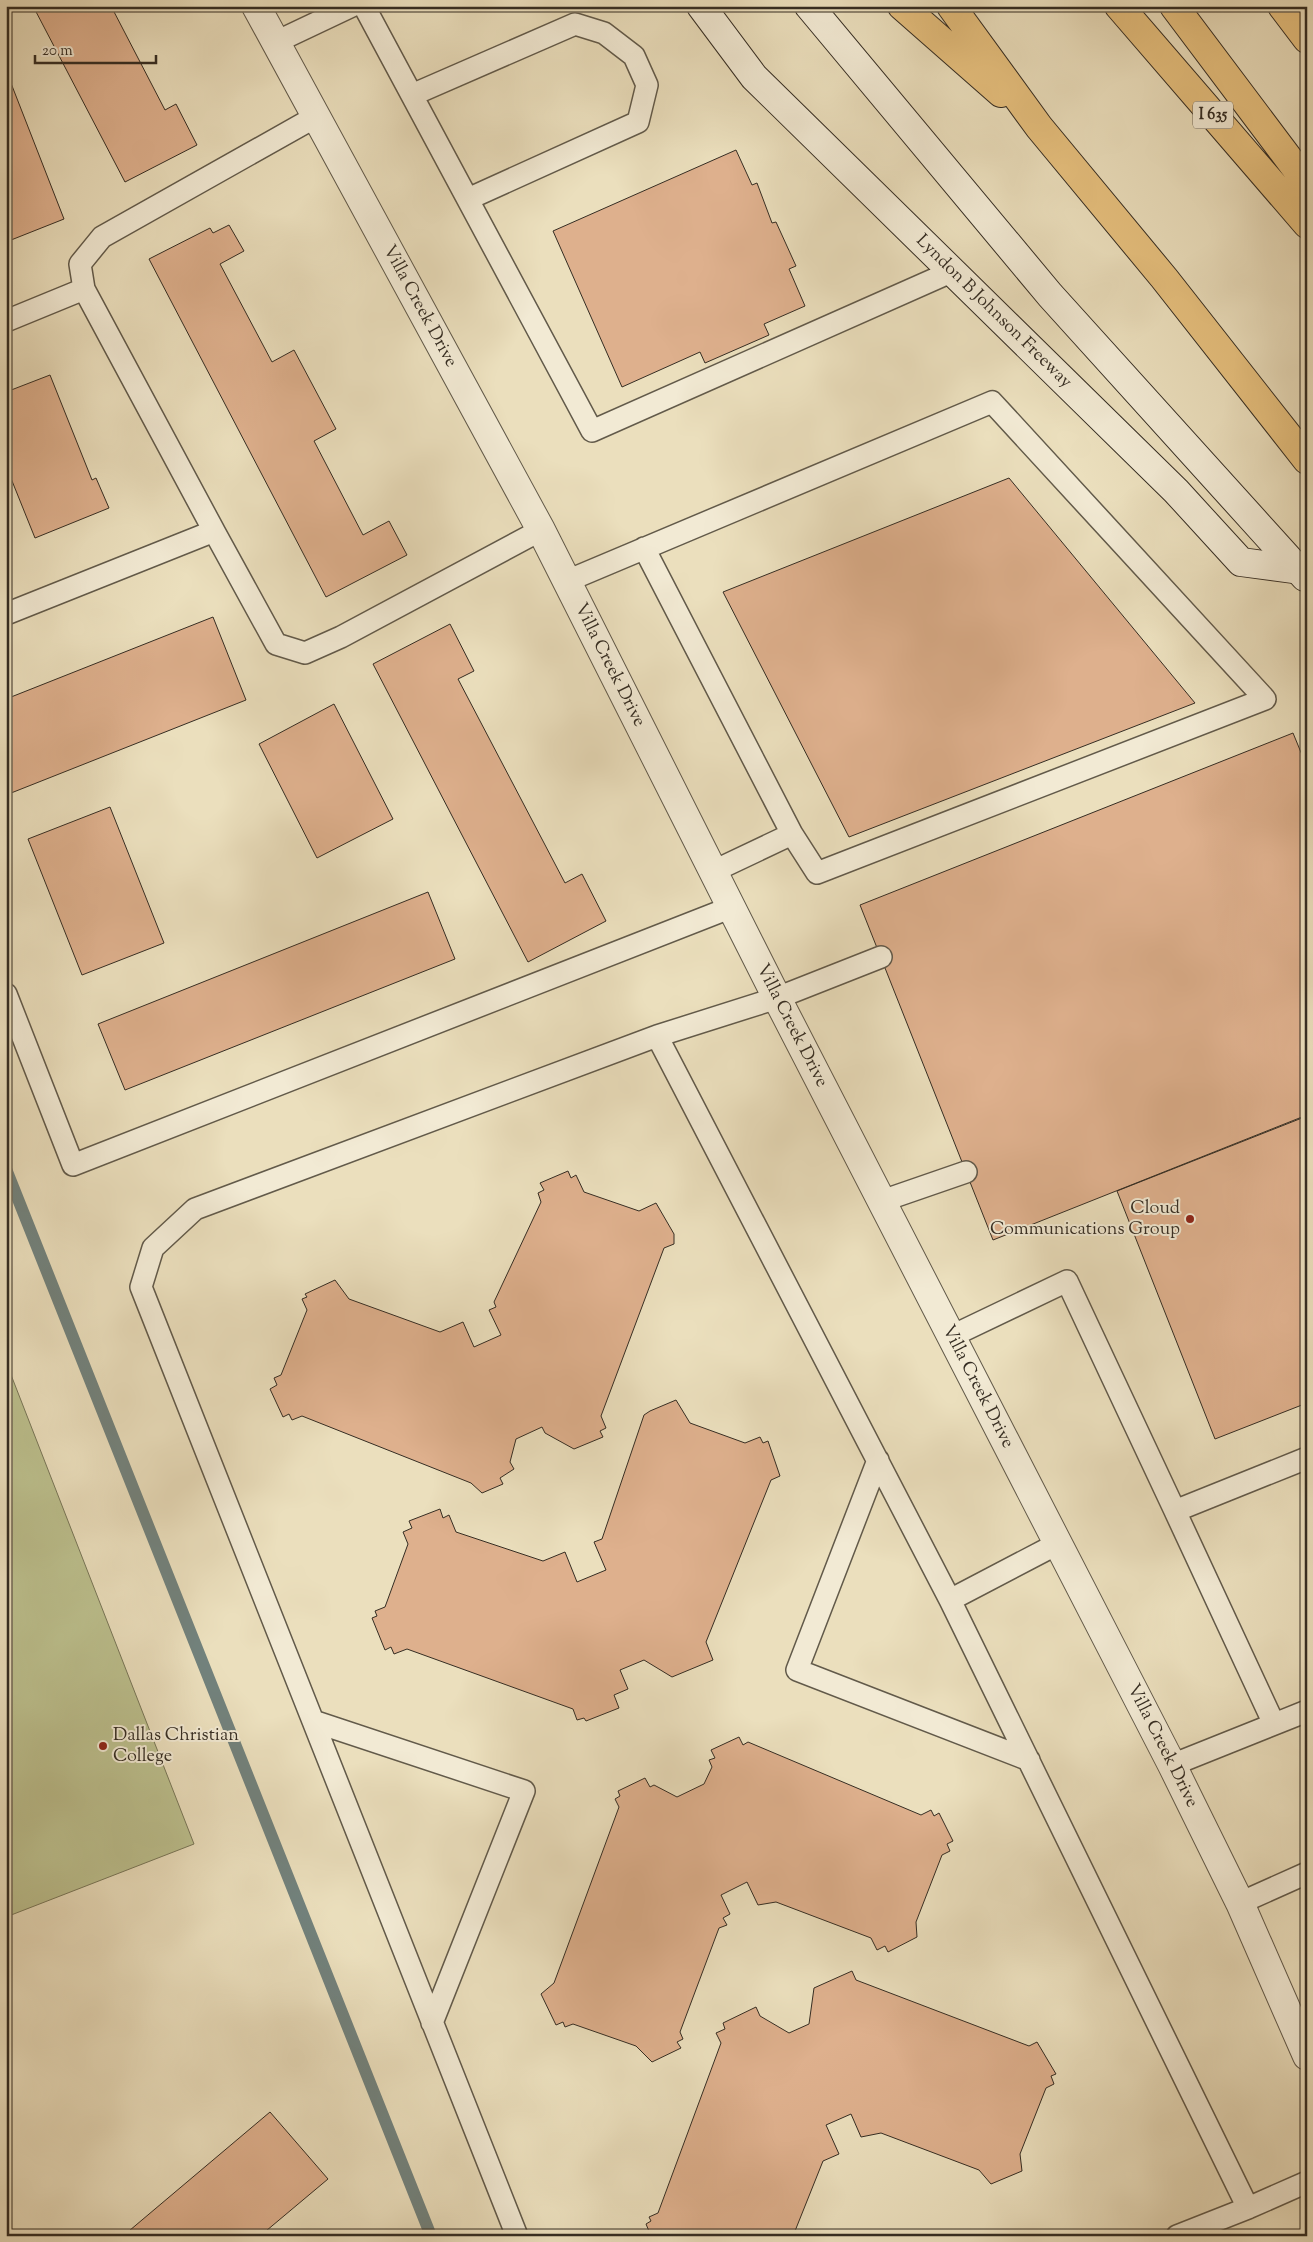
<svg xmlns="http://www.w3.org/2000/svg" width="1313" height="2242" viewBox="0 0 1313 2242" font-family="'Sorts Mill Goudy',serif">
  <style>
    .green { fill: #bcc08e; stroke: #787658 }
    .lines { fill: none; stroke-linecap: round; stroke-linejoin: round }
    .stream { stroke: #72827d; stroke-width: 12 }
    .building { fill: #deb08d; stroke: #352d23 }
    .lane-casing { stroke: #625a4a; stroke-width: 24 }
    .street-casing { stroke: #625a4a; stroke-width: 30 }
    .secondary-casing { stroke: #352d23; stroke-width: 30 }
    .highway-casing { stroke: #352d23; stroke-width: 30 }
    .lane { stroke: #f2ead4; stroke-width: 21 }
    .street { stroke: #f2ead4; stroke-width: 28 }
    .secondary { stroke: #f2ead4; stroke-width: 28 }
    .highway { stroke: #e6c07e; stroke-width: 28 }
    .poi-dot { fill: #8f2418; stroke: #f2ead4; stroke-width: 2 }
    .labels { text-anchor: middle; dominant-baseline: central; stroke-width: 4; stroke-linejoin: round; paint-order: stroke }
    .shield { fill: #f2ead4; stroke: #6e6658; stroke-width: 1 }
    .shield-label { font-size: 16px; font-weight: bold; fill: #352d23 }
    .street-label { font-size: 18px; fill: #352d23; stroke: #f2ead4 }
    .poi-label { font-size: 18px; fill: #352d23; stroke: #f2ead4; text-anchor: end }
  </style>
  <rect width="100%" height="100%" fill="#ebdfbd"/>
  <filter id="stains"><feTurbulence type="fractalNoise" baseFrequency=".004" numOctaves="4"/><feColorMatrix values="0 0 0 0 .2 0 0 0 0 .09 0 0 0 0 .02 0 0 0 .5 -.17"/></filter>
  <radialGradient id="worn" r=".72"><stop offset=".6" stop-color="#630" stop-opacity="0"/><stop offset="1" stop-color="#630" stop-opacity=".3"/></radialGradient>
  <path class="green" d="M 6,1362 L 194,1844 L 6,1917 Z"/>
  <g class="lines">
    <path class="stream" d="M 6,1169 L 431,2236"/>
  </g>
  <path class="building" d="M 33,6 L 111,6 L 165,110 L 176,104 L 197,145 L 125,182 Z
    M 7,73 L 64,219 L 6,242 L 6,74 Z
    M 736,150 L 752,185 L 757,183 L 772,223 L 776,222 L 796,266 L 789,269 L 805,306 L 764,324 L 769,335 L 705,363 L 700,352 L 622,387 L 553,231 Z
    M 229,225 L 244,251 L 220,264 L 272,362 L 294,350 L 336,429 L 314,441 L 363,535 L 389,521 L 407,555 L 326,597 L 149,259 L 210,228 L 213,233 Z
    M 50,375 L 92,480 L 96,478 L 109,508 L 35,538 L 6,466 L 6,392 Z
    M 1009,478 L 1195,703 L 849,837 L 723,592 Z
    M 213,617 L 246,700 L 6,795 L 6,699 Z
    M 450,624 L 474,671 L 458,679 L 565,883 L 582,874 L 606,921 L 528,962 L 373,664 Z
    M 334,704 L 393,819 L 317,858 L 259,744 Z
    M 1293,733 L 1307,767 L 1307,1115 L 993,1240 L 860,905 Z
    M 110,807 L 164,943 L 82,975 L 28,839 Z
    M 428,892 L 455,959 L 125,1090 L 98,1024 Z
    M 1307,1116 L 1307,1403 L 1215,1439 L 1117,1191 Z
    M 568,1171 L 571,1178 L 576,1175 L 584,1192 L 639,1211 L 656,1203 L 674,1234 L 674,1244 L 664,1248 L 601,1416 L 606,1428 L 600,1431 L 603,1437 L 574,1449 L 545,1433 L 542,1427 L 516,1439 L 510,1462 L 514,1469 L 500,1478 L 503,1484 L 482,1493 L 471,1483 L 302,1416 L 292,1420 L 289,1414 L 283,1417 L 270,1389 L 277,1385 L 274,1378 L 281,1375 L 307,1310 L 302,1299 L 307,1297 L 305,1294 L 335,1280 L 349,1299 L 440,1332 L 463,1322 L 474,1347 L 501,1335 L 489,1310 L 496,1307 L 494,1302 L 541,1202 L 538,1193 L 544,1190 L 540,1183 Z
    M 676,1400 L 690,1423 L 745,1443 L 760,1437 L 763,1443 L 768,1441 L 780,1476 L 771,1480 L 706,1642 L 713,1660 L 672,1677 L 644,1660 L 620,1670 L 628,1689 L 614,1695 L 619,1708 L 586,1721 L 584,1718 L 577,1720 L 573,1709 L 407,1649 L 394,1654 L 391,1647 L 385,1650 L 372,1618 L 377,1616 L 375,1611 L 385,1607 L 408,1544 L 403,1532 L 412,1528 L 409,1521 L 440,1509 L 443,1518 L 449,1515 L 456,1532 L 543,1561 L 565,1552 L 577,1582 L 606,1570 L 594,1542 L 602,1539 L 644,1415 L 650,1411 Z
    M 739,1737 L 743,1745 L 748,1742 L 921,1815 L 931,1810 L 934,1816 L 939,1813 L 953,1841 L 947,1844 L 950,1851 L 942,1855 L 916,1922 L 917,1937 L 888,1952 L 885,1946 L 877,1950 L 871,1938 L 776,1902 L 758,1905 L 747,1882 L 721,1895 L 730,1914 L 723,1918 L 727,1925 L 719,1928 L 680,2032 L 683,2039 L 677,2042 L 681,2048 L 652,2062 L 636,2046 L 573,2024 L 565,2027 L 563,2022 L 556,2025 L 541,1994 L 554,1983 L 619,1807 L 615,1799 L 620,1796 L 618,1791 L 645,1778 L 650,1787 L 654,1785 L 677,1797 L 704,1784 L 712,1767 L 709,1760 L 715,1758 L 711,1750 Z
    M 852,1971 L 856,1980 L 1029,2046 L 1037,2042 L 1056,2074 L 1051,2076 L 1054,2084 L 1046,2088 L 1020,2154 L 1022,2171 L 991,2184 L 979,2170 L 881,2133 L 861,2137 L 851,2114 L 826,2125 L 839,2154 L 823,2161 L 793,2236 L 651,2236 L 646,2224 L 651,2221 L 649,2217 L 658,2213 L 721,2043 L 716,2033 L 725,2029 L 723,2023 L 756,2007 L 760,2016 L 789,2033 L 809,2024 L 814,1988 Z
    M 270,2112 L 328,2179 L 260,2236 L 123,2236 Z"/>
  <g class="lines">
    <defs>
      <path id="lane" d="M 364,6 L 592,431 L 953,271
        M 276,42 L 352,6
        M 412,95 L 575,24 L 604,33 L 634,56 L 647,85 L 638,122 L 468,199
        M 6,321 L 84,289
        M 214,531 L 84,289 L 80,264 L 102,237 L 317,116
        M 644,548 L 792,834
        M 567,581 L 992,402 L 1265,699 L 817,873 L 792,834 L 714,871
        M 6,614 L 214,531 L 276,644 L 305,653 L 341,637 L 541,530
        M 6,994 L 73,1165 L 732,907
        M 657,1036 L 777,998 L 881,957
        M 882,1201 L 966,1172
        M 952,1336 L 1067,1281 L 1175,1511 L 1307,1458
        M 878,1460 L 797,1670 L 1029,1760
        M 1175,1511 L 1274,1724
        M 950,1600 L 1057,1544
        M 313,1721 L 524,1791 L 432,2023
        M 1172,1765 L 1307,1711
        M 1240,1903 L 1307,1873
        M 1248,2208 L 1307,2182
        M 517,2236 L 141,1287 L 153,1248 L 195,1209 L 657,1036 L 950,1600 L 1248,2208 L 1177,2236"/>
      <g id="street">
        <path id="s1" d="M 256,6 L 541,530 L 777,998 L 1172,1765 L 1240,1903 L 1307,2056"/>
      </g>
      <g id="secondary">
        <path id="s2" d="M 701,6 L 754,77 L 1176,491 L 1241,562 L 1301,570"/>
        <path d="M 809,6 L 1050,295 L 1305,577"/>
      </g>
      <path id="highway" d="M 902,6 L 1001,93
        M 951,6 L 1039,127 L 1164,278 L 1307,460
        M 1119,6 L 1307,224
        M 1174,6 L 1307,183
        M 1282,6 L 1307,39"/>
    </defs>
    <use href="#lane" class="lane-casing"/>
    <use href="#street" class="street-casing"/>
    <use href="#secondary" class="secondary-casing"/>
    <use href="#highway" class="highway-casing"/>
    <use href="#lane" class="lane"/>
    <use href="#street" class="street"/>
    <use href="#secondary" class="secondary"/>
    <use href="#highway" class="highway"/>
  </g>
  <g class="poi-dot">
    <circle cx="1190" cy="1219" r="5"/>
    <circle cx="103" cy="1746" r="5"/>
  </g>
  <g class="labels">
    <rect class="shield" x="1193" y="101.5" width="40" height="27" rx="4"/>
    <g class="shield-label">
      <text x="1213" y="115">I 635</text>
    </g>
    <g class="street-label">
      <text stroke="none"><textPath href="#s1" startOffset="342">Villa Creek Drive</textPath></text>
      <text stroke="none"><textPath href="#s2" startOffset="424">Lyndon B Johnson Freeway</textPath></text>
      <text stroke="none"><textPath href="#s1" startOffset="748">Villa Creek Drive</textPath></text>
      <text stroke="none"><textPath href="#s1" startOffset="1152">Villa Creek Drive</textPath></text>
      <text stroke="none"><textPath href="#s1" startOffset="1558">Villa Creek Drive</textPath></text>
      <text stroke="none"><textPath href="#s1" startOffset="1962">Villa Creek Drive</textPath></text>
    </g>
    <g class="poi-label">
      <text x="1180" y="1209">Cloud<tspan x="1180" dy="21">Communications Group</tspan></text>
      <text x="113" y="1736" text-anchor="start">Dallas Christian<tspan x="113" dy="21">College</tspan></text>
    </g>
  </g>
  <rect width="1313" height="2242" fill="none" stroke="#ebdfbd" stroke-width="25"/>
  <rect x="8" y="8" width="1298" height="2227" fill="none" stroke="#352d23" stroke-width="2.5"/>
  <rect x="12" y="12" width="1288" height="2217" fill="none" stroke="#352d23"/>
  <path d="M35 55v8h121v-8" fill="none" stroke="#352d23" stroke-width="2.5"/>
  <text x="42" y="55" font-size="15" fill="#352d23" stroke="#f2ead4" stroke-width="4" paint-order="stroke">20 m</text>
  <rect width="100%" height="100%" filter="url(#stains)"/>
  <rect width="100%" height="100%" fill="url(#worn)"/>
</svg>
